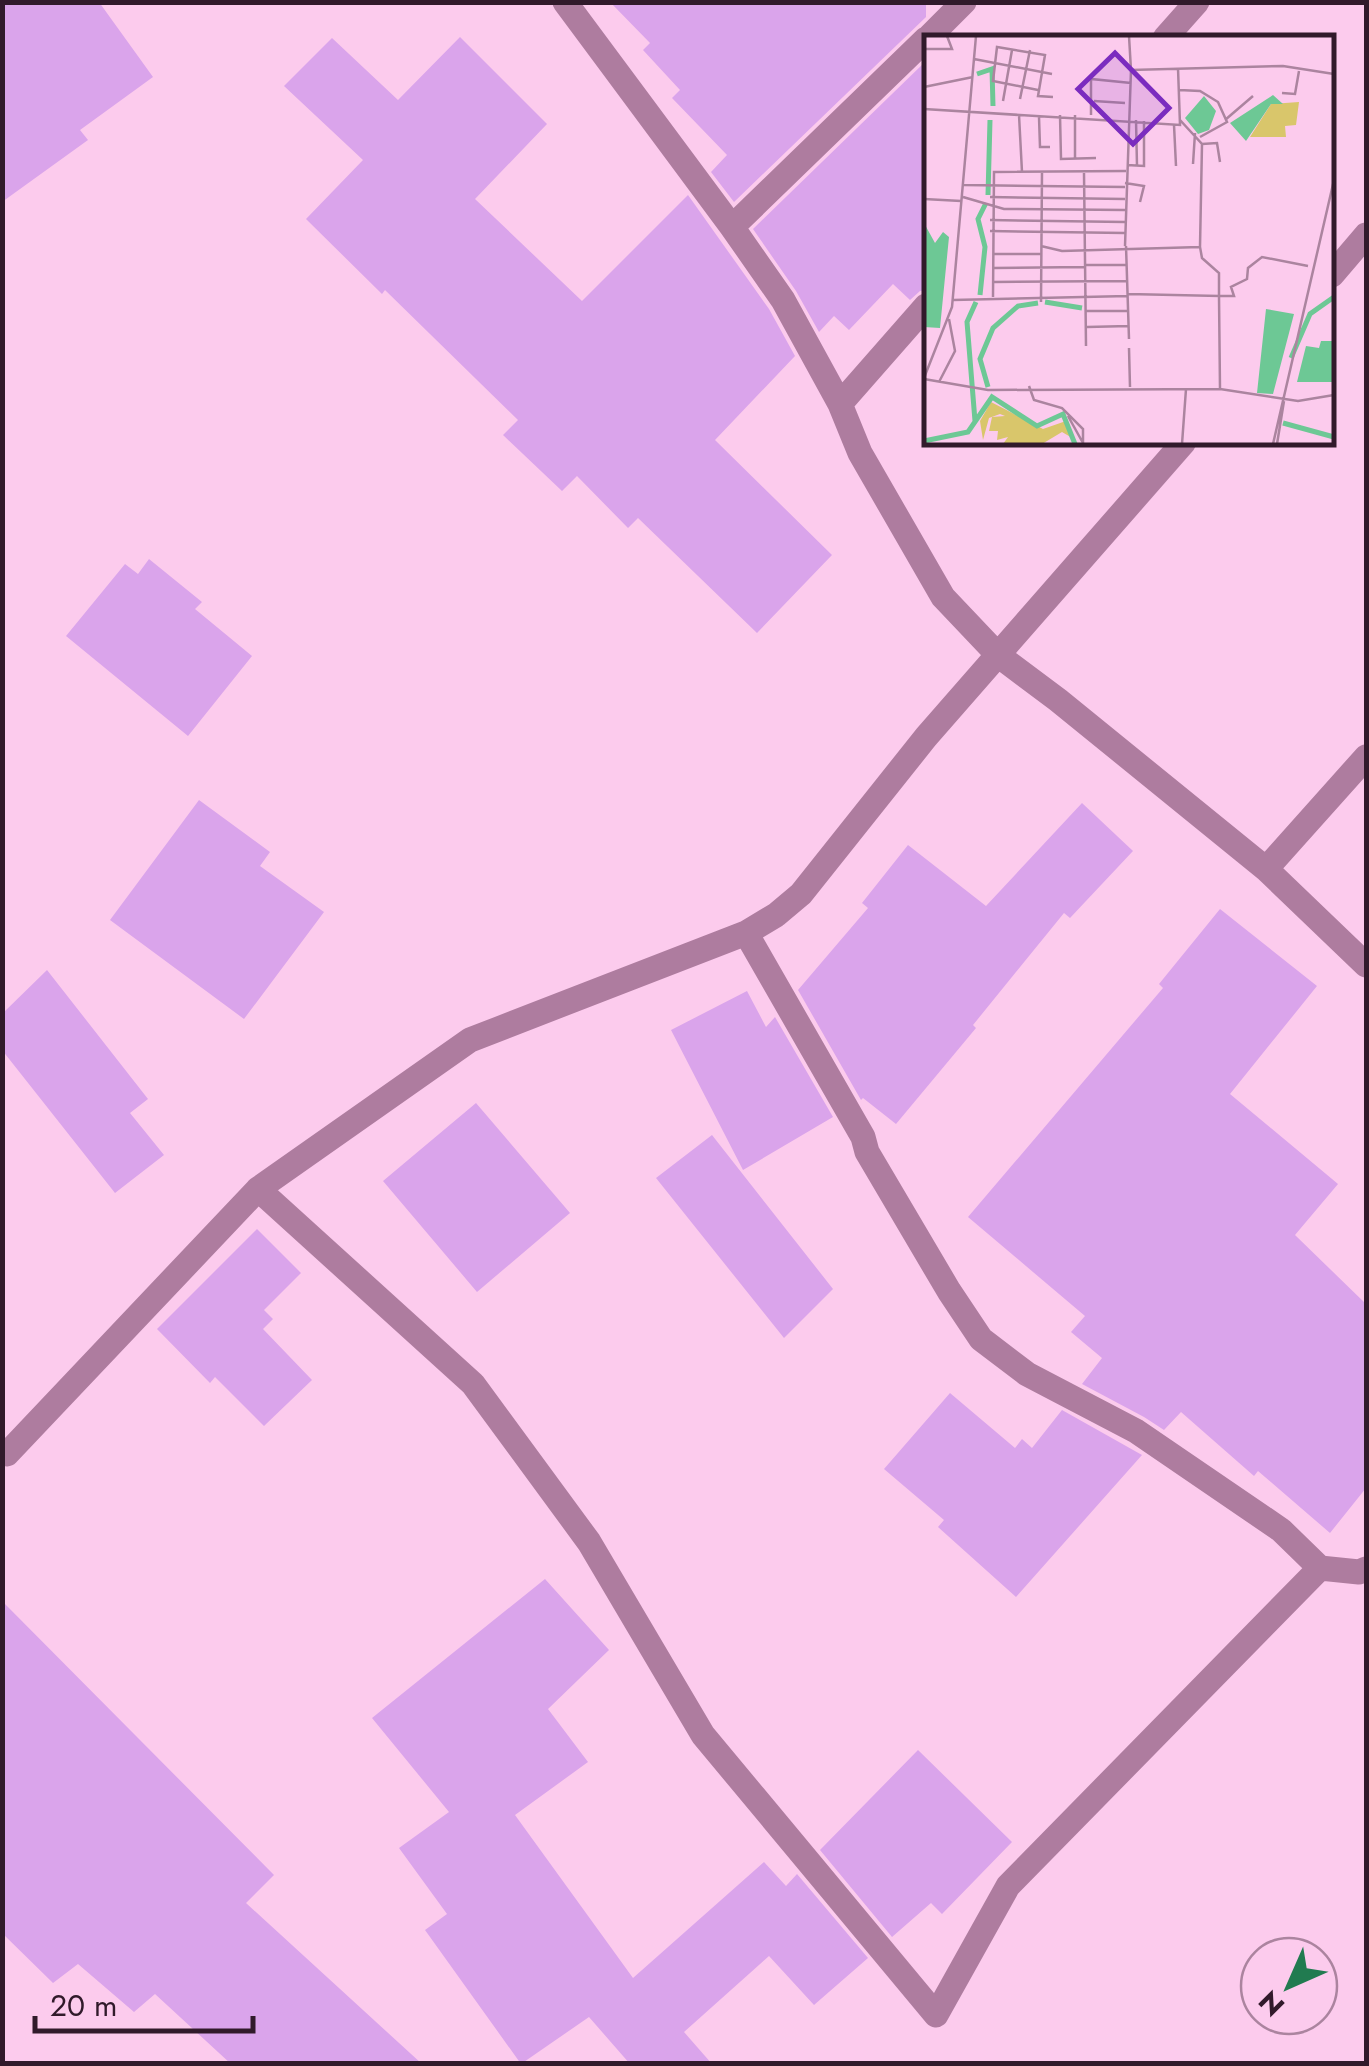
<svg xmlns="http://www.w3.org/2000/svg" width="1369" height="2066" viewBox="0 0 1369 2066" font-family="Jost,sans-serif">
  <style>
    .building { fill: #daa4eb }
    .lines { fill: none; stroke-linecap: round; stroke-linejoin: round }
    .minor { stroke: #ae7c9f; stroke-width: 25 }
    .inset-river { fill: none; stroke: #6dc895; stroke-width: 5 }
    .inset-road { fill: none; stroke: #ab849f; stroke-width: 2.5 }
    .view { fill: #7b2cbf; fill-opacity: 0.15; stroke: #7b2cbf; stroke-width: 5 }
    .inset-edge { fill: none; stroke: #311a2b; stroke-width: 5 }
  </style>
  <rect width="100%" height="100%" fill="#fccbed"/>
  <path class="building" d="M 2,2 L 99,2 L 153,77 L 80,130 L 88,140 L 2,202 Z
    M 610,2 L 926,2 L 926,17 L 734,202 L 711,172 L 727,155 L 672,98 L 680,90 L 643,50 L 650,43 Z
    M 460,37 L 547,124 L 475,199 L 582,301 L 688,195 L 769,309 L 795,356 L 715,440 L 832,555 L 757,633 L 638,518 L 628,528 L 577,476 L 562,491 L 503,435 L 518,420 L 385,290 L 382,294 L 306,219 L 363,160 L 284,86 L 332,38 L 398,100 Z
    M 926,61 L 926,290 L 920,291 L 910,300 L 893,284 L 849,330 L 834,316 L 819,332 L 796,291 L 753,229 Z
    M 149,559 L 202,602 L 195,609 L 252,656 L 188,736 L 66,636 L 125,564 L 138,574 Z
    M 199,800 L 270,852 L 260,866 L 324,912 L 244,1019 L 110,920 Z
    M 1082,803 L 1133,851 L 1070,918 L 1064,913 L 973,1025 L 976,1028 L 896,1124 L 863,1098 L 861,1100 L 798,990 L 868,908 L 862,903 L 908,845 L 986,906 Z
    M 1220,909 L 1317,986 L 1230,1094 L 1338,1184 L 1295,1235 L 1366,1304 L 1366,1488 L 1330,1533 L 1258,1471 L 1254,1476 L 1181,1412 L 1164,1430 L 1144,1417 L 1082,1384 L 1102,1358 L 1071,1332 L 1085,1316 L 968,1217 L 1163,988 L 1159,984 Z
    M 47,970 L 148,1099 L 130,1113 L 164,1155 L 115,1193 L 2,1050 L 2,1014 Z
    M 747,991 L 766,1027 L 775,1017 L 833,1117 L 743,1170 L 671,1030 Z
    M 476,1103 L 570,1213 L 477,1292 L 383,1181 Z
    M 712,1135 L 833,1289 L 784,1338 L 656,1178 Z
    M 257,1229 L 301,1273 L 264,1310 L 273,1319 L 263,1329 L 312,1380 L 264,1426 L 215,1377 L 210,1383 L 157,1329 Z
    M 950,1393 L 1015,1448 L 1022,1439 L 1032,1448 L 1062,1410 L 1142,1455 L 1016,1597 L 938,1527 L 944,1520 L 884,1469 Z
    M 545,1579 L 609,1650 L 548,1709 L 588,1762 L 515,1815 L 633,1978 L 764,1862 L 786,1886 L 797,1874 L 868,1958 L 814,2005 L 769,1956 L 684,2032 L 712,2064 L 630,2064 L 589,2017 L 521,2064 L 425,1930 L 447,1914 L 399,1848 L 449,1812 L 372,1718 Z
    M 2,1601 L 274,1875 L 246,1903 L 422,2064 L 231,2064 L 155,1994 L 134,2012 L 78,1964 L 53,1983 L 2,1933 Z
    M 918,1750 L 1012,1842 L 942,1914 L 931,1903 L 892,1937 L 820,1850 Z"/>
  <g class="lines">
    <path class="minor" d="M 565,2 L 732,227 L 783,300 L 840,404 L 860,453 L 943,597 L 998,655 L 1058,700 L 1266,869 L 1366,965
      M 928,38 L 964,2
      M 1165,38 L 1197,2
      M 732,227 L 926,39
      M 1332,275 L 1366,235
      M 840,404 L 926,306
      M 1266,869 L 1366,757
      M 746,933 L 863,1137 L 867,1152 L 949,1291 L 981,1339 L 1027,1374 L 1136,1431 L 1281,1530 L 1320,1568
      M 258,1189 L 473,1384 L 589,1542 L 703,1735 L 936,2015 L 1008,1886 L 1320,1568 L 1359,1572 L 1366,1569
      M 7,1454 L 258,1189 L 470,1040 L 746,933 L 776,915 L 801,894 L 926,737 L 1184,442"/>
  </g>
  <g transform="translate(924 35)">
    <rect width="410" height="410" fill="#fccbed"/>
    <path d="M 375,67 L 372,90 L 361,91 L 362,102 L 326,102 L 347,69 ZM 67,367 L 119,394 L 142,386 L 150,404 L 138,397 L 118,409 L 79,409 L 84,402 L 73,405 L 74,396 L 65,396 L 68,382 L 81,381 L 76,379 L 65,383 L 59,405 L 56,386 Z" fill="#d9c66b"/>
    <path d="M 349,60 L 359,69 L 347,69 L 322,106 L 306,88 ZM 280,61 L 292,76 L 285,95 L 274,99 L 261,83 ZM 0,188 L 11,208 L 19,197 L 25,202 L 16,293 L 0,292 ZM 342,274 L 370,279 L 349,359 L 333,358 ZM 397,306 L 410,306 L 410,347 L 373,347 L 382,311 L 395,313 Z" fill="#6dc895"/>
    <path class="inset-river" d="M 53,39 L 68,34 L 69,71M 64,160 L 66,85M 56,260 L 61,212 L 54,184 L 62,168M 121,267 L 158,273M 367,323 L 386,279 L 410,262M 64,352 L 56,324 L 69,293 L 94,271 L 114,268M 51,386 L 43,287 L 52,267M 359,388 L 410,402M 0,406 L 44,397 L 68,362 L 113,391 L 139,379 L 151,409"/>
    <path class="inset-road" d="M 205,1 L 207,35 L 359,31 L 410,39M 2,14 L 28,14 L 23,1M 50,24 L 128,39M 0,52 L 49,42M 114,55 L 69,46 L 73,12 L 121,20 L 114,61 L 129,62M 255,55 L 276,56 L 294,67 L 303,87 L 276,102M 358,58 L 371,59 L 375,36M 96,64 L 106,15M 79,66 L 88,15M 170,66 L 201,68M 0,74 L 256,90 L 254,33M 95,80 L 98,137M 136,80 L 137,124 L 172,123M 151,80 L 151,124M 167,80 L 167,44 L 207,48M 115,82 L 116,112 L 126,112M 212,85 L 213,131M 301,85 L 329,61M 250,90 L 252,131M 278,109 L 293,108 L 296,127M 269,129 L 271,98M 203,130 L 220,131 L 220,86M 160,138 L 162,311M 201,148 L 220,151 L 216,167M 40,150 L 201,152M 39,162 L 80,174 L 201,175M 66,162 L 201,164M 0,164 L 37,166M 66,185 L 201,187M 66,196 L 201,198M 117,211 L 138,216 L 276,212M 201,211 L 207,35M 202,211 L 205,304M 70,219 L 117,219M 161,230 L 203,230M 69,233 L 161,232M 69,247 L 203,246M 204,259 L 295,261 L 295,238 L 278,223 L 276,212 L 278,109 L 256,85M 69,262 L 70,137 L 202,136M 29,265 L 204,261M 117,267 L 118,137M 162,276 L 204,276M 163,292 L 205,291M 205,313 L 206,352M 0,343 L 28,272 L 52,1M 0,344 L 64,355 L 296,354 L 374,366 L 410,360M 15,347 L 31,316 L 25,284M 105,351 L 110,365 L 138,373 L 159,394 L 159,409M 296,354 L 295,261 L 310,261 L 307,252 L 323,244 L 324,233 L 338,222 L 384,231M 144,381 L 159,408M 258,409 L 262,354M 349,409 L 410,145M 353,409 L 360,366"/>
    <path class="view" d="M 191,18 L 245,73 L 209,109 L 154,54 Z"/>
    <rect width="410" height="410" class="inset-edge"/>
  </g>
  <rect width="1369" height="2066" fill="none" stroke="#311a2b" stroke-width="10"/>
  <g transform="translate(1289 1986) rotate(225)"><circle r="48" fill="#fccbed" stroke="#ab849f" stroke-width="2.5"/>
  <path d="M0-8L18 38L0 25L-18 38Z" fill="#217b50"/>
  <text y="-15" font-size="28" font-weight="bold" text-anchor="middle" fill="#311a2b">N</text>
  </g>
  <path d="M35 2016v15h218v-15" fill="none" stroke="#311a2b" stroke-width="5"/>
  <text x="50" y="2016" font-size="30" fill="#311a2b" stroke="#fccbed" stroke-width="8" paint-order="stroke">20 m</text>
</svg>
